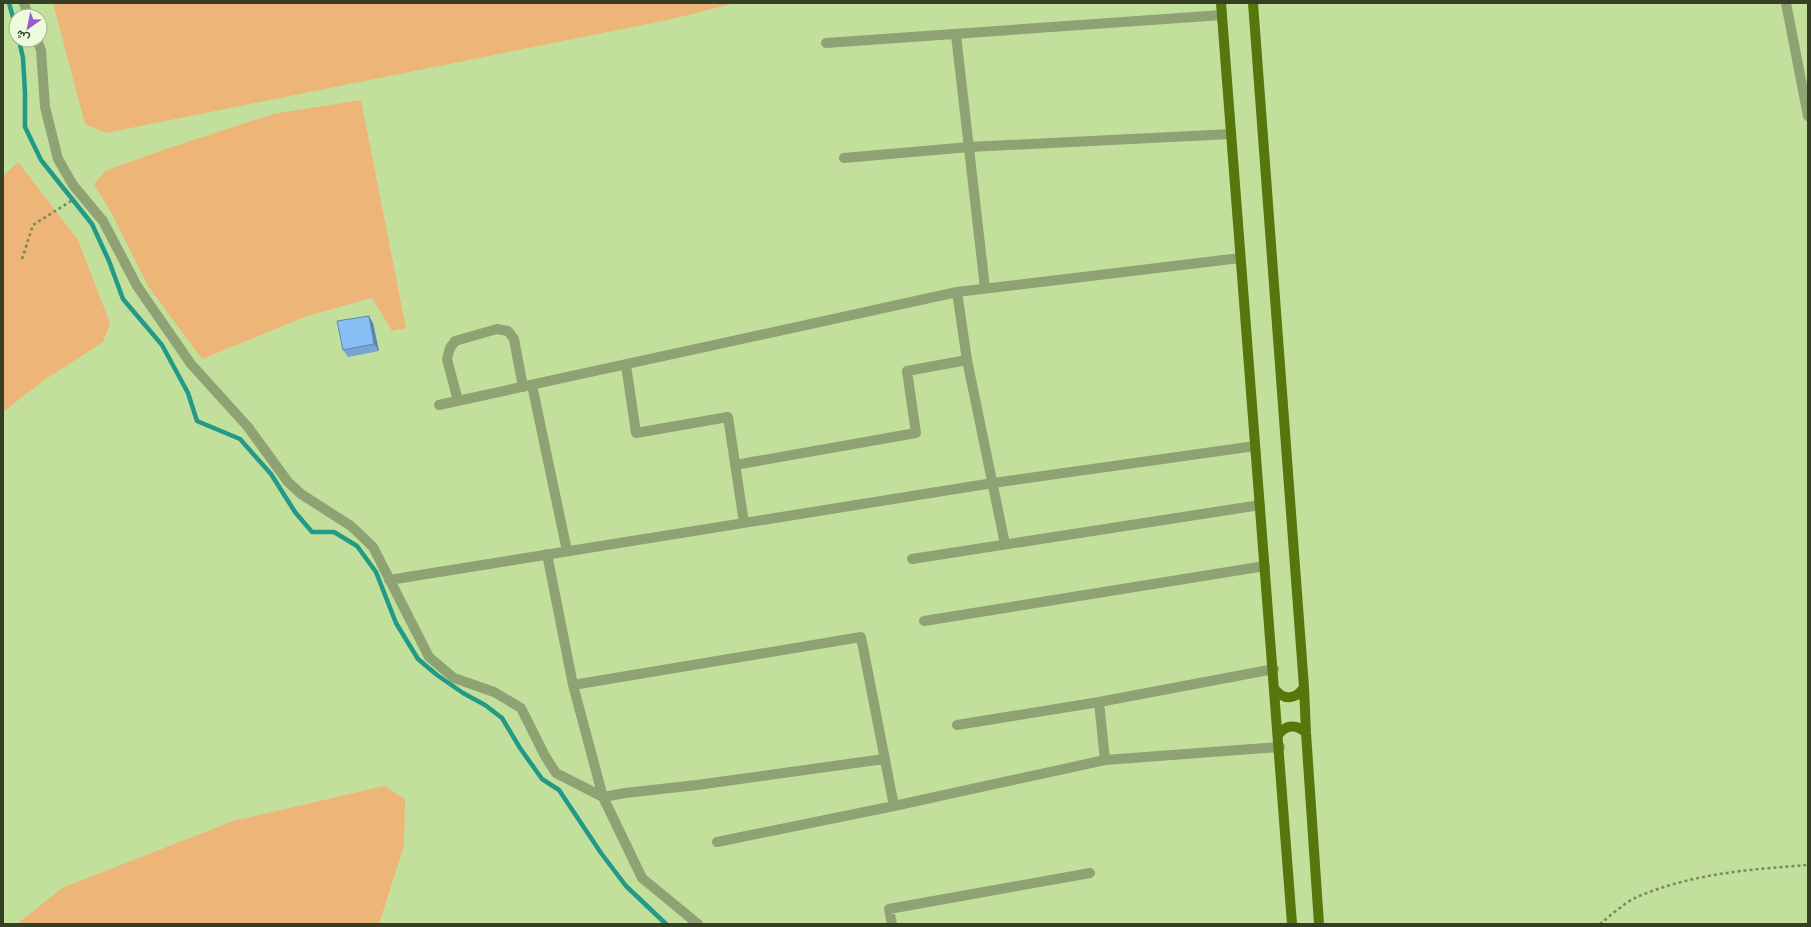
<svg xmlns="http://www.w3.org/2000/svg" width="1811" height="927" viewBox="0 0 1811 927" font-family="Karla,Vazirmatn,sans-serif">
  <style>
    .green { fill: #eeb579 }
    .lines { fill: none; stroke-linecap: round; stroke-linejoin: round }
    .stream { stroke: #239988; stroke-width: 4.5 }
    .path { stroke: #768a5b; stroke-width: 2.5; stroke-dasharray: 3 3; stroke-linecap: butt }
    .minor { stroke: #8ea274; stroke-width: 10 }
    .major { stroke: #55770c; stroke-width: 10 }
    .wall { fill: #75a5d3 }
    .shaded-wall { fill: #5f86ac }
    .building { fill: #88c0f5; stroke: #5f86ac }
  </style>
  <rect width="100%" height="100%" fill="#c2e09b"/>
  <path class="green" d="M 53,3 L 735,3 L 672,19 L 106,133 L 85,124 Z
    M 361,100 L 406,328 L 392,331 L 372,298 L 307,316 L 202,359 L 148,286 L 112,214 L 94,184 L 105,171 L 163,150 L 273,114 Z
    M 18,162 L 78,240 L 110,323 L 103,342 L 43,381 L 3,412 L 3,176 Z
    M 384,786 L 405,799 L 404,846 L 379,924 L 17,924 L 62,888 L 233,821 Z"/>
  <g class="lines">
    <path class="stream" d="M 9,3 L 16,28
      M 19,40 L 23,58 L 25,93 L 25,127 L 41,160 L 92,224 L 109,261 L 123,299 L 162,345 L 188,393 L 197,421 L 240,439 L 271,474 L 295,512 L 312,532 L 334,532 L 357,546 L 376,572 L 396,623 L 418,659 L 437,675 L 463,693 L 485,705 L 502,718 L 520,748 L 542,779 L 559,790 L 601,853 L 626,886 L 666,924"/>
    <path class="path" d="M 22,259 L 33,225 L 71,201
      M 1600,924 C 1611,915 1624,903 1637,897 C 1690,874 1751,869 1808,865"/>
    <path class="minor" d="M 24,3 L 28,16
      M 1786,3 L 1808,116
      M 956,35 L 985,288
      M 37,40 L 41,50 L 45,107 L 58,159 L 73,185 L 103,221 L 137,286 L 191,364 L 248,427 L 288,482 L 301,494 L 351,526 L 373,547 L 429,657 L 454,678 L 494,692 L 521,708 L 545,756 L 556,773 L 603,797 L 642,878 L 698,924
      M 826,43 L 1222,15
      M 844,158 L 969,147 L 1231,134
      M 957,292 L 967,360 L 1005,544
      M 626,365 L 636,433 L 728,417 L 744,523
      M 532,385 L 567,551
      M 458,401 L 447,359 L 450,348 L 455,341 L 497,329 L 508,331 L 514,339 L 523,387
      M 439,405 L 957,292 L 1240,258
      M 735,465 L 916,433 L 907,371 L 967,360
      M 547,554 L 573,685 L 603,797 L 625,793 L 697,785 L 884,759
      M 912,559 L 1260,505
      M 389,580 L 993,483 L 1255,446
      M 924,621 L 1265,566
      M 573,685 L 861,637 L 894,806
      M 1099,702 L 1105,760
      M 957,725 L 1099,702 L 1274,669
      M 717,842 L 894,806 L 1105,760 L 1280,747
      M 892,924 L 889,909 L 1090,873"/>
    <path class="major" d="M 1221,3 L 1292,924
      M 1253,3 L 1304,687 L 1306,733 L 1319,924
      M 1274,688 C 1283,701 1296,700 1304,687
      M 1278,735 C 1286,724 1297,724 1306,733"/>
  </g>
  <path class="wall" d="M 373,323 L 379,351 L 348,357 L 343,350 Z"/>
  <path class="shaded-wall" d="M 369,316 L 373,323 L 379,351 L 374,344 Z"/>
  <path class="building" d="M 369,316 L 374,344 L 343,350 L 337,321 Z"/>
  <rect width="1811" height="927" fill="none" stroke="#343f23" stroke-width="8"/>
  <g transform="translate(28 28) rotate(213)"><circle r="19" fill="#ecfbd9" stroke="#a2b090"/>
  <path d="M0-3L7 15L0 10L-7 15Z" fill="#9b5ad0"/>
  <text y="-6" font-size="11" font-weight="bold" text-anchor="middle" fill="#343f23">ش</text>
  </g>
</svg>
